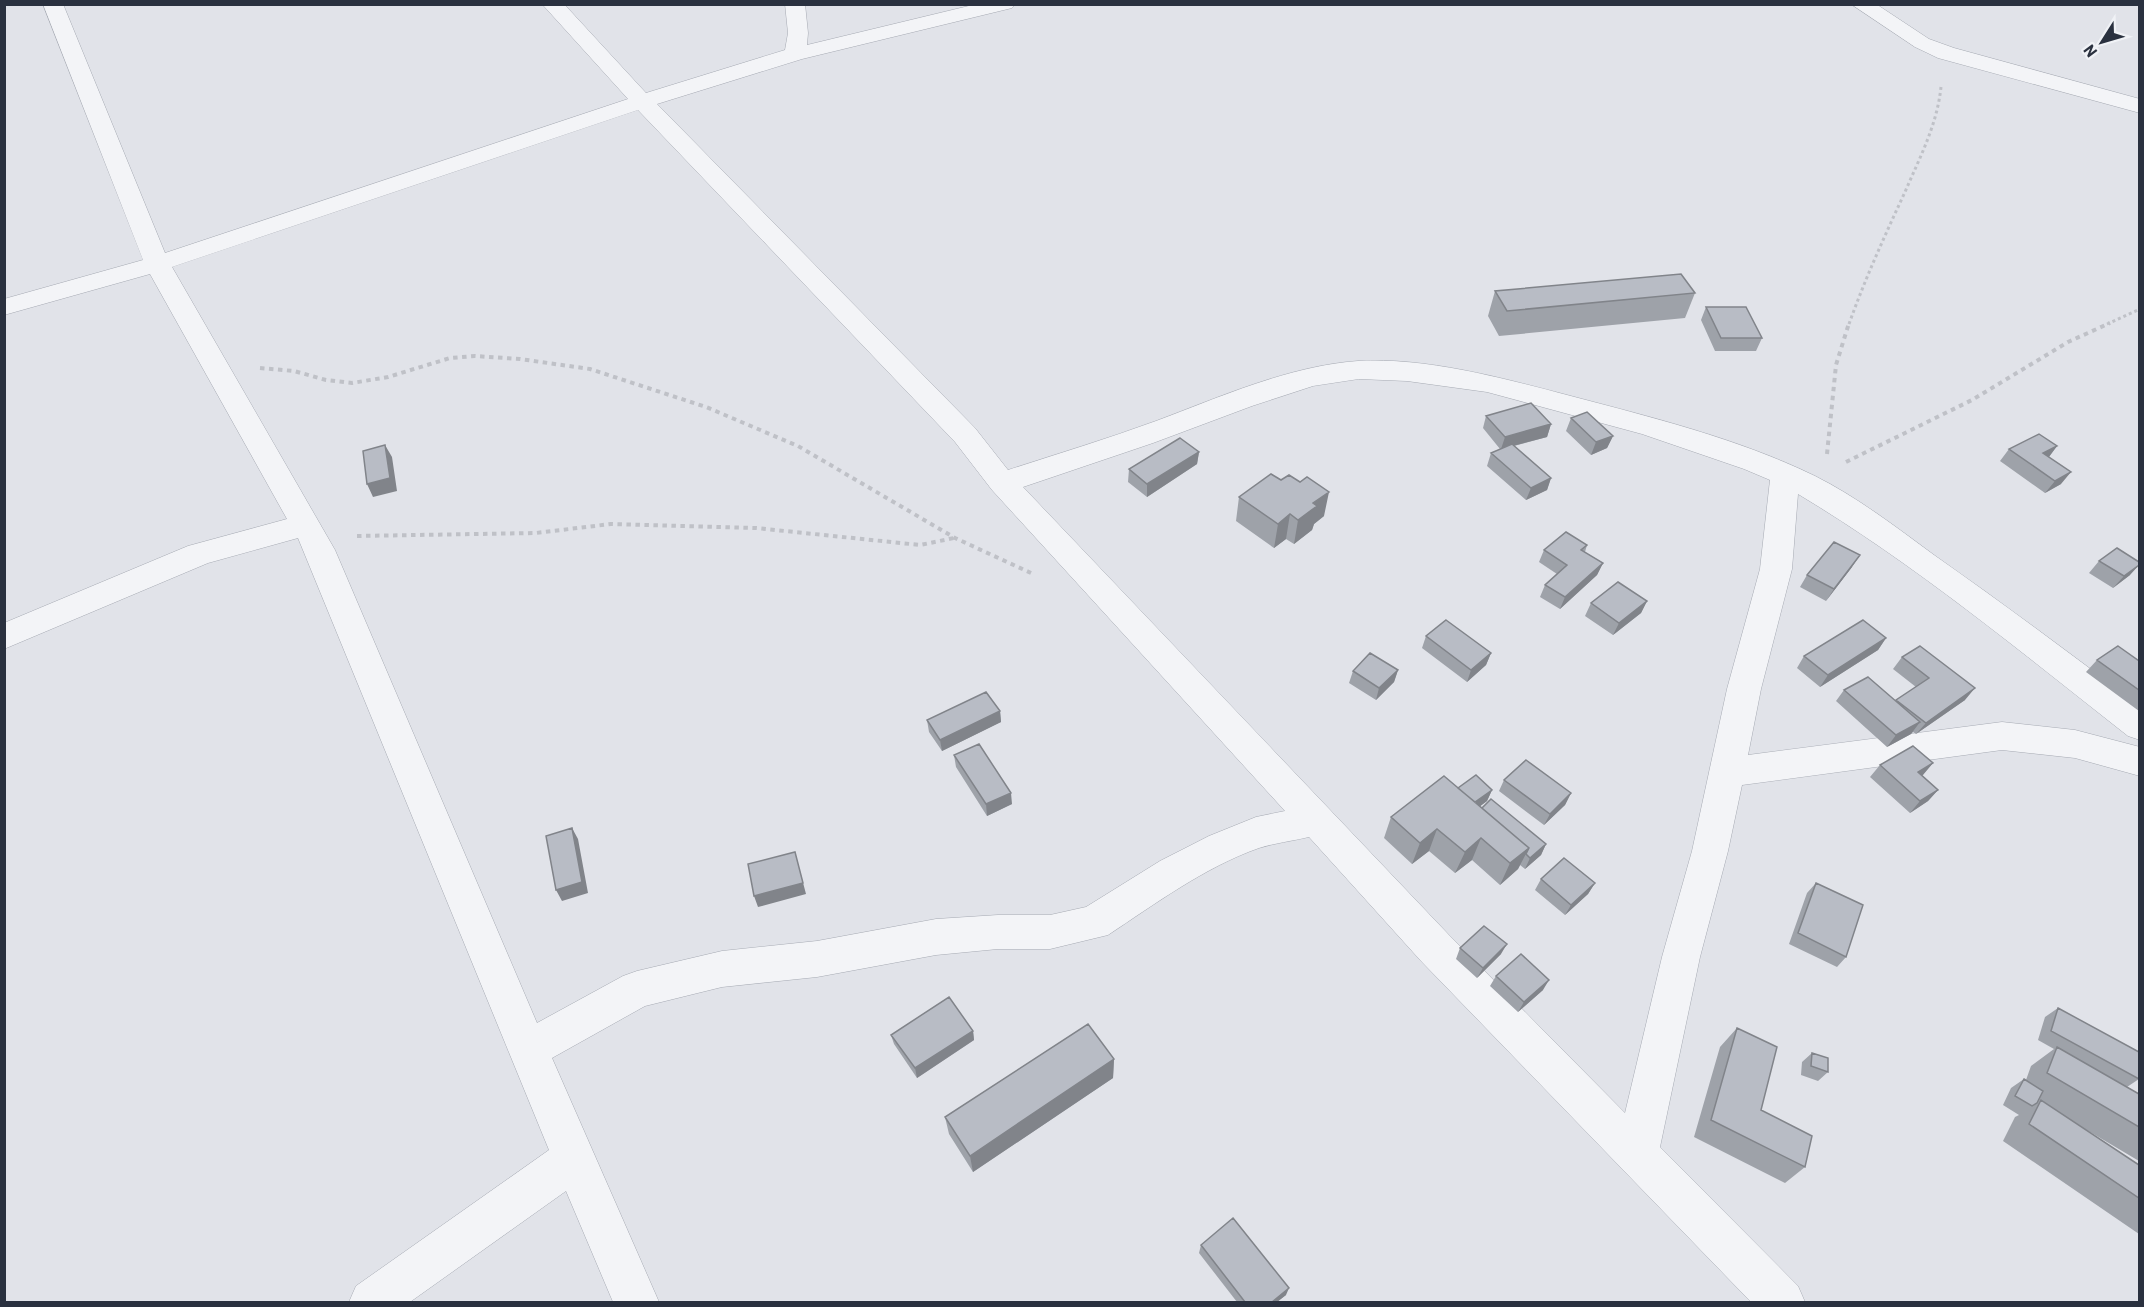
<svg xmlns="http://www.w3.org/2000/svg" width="2144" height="1307" viewBox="0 0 2144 1307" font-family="Barlow,sans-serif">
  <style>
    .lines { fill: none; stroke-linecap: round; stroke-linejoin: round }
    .minor-casing { stroke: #a6aab3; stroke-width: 1 }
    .path-far1 { stroke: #bfc1c7; stroke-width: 3; stroke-dasharray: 3 3; stroke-linecap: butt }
    .path { stroke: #bfc1c7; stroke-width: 4; stroke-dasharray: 4.5 4.5; stroke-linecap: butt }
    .minor { fill: #f3f4f7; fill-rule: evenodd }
    .wall { fill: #9ea2a9 }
    .shaded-wall { fill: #81848a }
    .building { fill: #b8bcc5; stroke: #81848a; stroke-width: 1.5 }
  </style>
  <rect width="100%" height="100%" fill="#e1e3e9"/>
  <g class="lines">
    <defs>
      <path id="minor" d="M 43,4 L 63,4 L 165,253 L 628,99 L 542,4 L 564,4 L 646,93 L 785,50 L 788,33 L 785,4 L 805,4 L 808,33 L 807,45 L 977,4 L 1015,4 L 1012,8 L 802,59 L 657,104 L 975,428 L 1008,470 C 1057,454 1107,439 1156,421 C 1220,397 1289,366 1358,361 C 1425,357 1502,378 1567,395 C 1650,417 1737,438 1815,476 C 1857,497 1896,527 1934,555 C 2004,604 2072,655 2140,706 L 2140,740 L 2128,736 C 2021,652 1915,564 1798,494 L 1792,569 L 1761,689 L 1748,755 L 2002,722 L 2075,730 L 2140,747 L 2140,776 L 2075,758 L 2002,750 L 1742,785 L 1728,851 L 1700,957 L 1660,1147 L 1798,1286 L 1805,1302 L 1751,1302 L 1421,961 L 1309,837 C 1292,841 1275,843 1259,848 C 1205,867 1155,904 1108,935 L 1050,949 L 998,949 L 936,955 L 817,977 L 722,987 L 645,1006 L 552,1058 L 659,1302 L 613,1302 L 566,1191 L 410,1302 L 349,1302 L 356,1286 L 549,1150 L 298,538 L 208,563 L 4,649 L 4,623 L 188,546 L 287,519 L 150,274 L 4,315 L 4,299 L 143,260 ZM 638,110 L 955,442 L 992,490 L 1285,811 L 1256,817 L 1209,836 L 1160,861 L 1086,907 L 1050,915 L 998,915 L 936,919 L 817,941 L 722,951 L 637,971 L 623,976 L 537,1023 L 335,550 L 172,267 ZM 1359,379 L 1407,381 L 1487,392 L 1642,434 L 1744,469 L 1770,480 L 1760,569 L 1727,689 L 1692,851 L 1662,957 L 1625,1113 L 1449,935 L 1023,487 L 1153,443 L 1252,406 L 1313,386 Z
        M 1851,4 L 1876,4 L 1929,39 L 1954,48 L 2140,99 L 2140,113 L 1938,58 L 1915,47 Z"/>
    </defs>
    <use href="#minor" class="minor-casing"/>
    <path class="path-far1" d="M 1849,324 C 1865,279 1885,235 1905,192 C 1920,157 1937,125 1941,87
      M 2107,324 L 2140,309"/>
    <path class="path" d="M 260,368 L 294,371 L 326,380 L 352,383 L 388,377 L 450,358 L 475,356 L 520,359 L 590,369 L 706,407 L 798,446 L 955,538 L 1031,573
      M 1827,454 L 1836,365 L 1849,323
      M 1846,462 L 1972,400 L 2068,342 L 2110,323
      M 357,536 L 536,533 L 611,524 L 756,528 L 920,545 L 954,538"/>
    <use href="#minor" class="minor"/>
  </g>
  <path class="wall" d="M 1495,291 L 1695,293 L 1685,318 L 1499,336 L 1488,316 Z
    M 1706,307 L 1762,338 L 1756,351 L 1715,351 L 1701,320 Z
    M 1486,416 L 1551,424 L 1547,437 L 1514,446 L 1551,478 L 1547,490 L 1526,500 L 1487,466 L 1491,453 L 1500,449 L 1483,428 Z
    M 1571,418 L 1613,436 L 1607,448 L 1591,455 L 1566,431 Z
    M 2057,446 L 2049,457 L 2061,484 L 2045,493 L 2000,461 L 2009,449 Z
    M 1199,452 L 1197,464 L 1147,497 L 1128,482 L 1129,469 Z
    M 1239,497 L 1324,516 L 1314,524 L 1312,530 L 1294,544 L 1286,539 L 1274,548 L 1236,521 Z
    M 1587,545 L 1585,552 L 1603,563 L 1597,575 L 1560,609 L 1540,597 L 1545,585 L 1557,574 L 1539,562 L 1544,550 Z
    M 2099,561 L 2130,575 L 2113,588 L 2089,573 Z
    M 1852,567 L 1826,601 L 1800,587 L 1807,575 Z
    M 1647,601 L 1641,613 L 1613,635 L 1585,616 L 1591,603 Z
    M 1426,636 L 1491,653 L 1486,665 L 1467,682 L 1422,648 Z
    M 1886,638 L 1878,650 L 1820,687 L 1797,668 L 1804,656 Z
    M 1902,657 L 1965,700 L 1916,734 L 1913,732 L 1911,734 L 1887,747 L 1836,701 L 1844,690 L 1895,701 L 1916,687 L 1893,669 Z
    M 2097,660 L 2139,661 L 2139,711 L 2086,672 Z
    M 1398,670 L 1394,682 L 1376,700 L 1349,683 L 1353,671 Z
    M 1000,711 L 1001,722 L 942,751 L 929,732 L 927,720 Z
    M 954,755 L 1012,804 L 987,816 L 956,767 Z
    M 1933,763 L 1922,775 L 1938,790 L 1928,801 L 1910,813 L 1870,777 L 1880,765 Z
    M 1504,780 L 1571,793 L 1565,805 L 1544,825 L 1499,791 Z
    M 1492,790 L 1487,801 L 1480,806 L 1546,844 L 1541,855 L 1525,869 L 1520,865 L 1518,869 L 1500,885 L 1472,860 L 1455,873 L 1429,851 L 1412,864 L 1384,838 L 1391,817 Z
    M 1541,879 L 1595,883 L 1588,894 L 1565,915 L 1535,890 Z
    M 1816,883 L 1846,957 L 1837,967 L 1789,944 L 1807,893 Z
    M 1460,948 L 1501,954 L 1477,978 L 1456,959 Z
    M 1496,976 L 1543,990 L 1518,1012 L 1490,986 Z
    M 2058,1008 L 2139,1079 L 2127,1087 L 2139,1094 L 2139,1161 L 2080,1126 L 2139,1165 L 2139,1234 L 2003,1141 L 2015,1117 L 2019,1115 L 2003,1105 L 2011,1088 L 2024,1079 L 2026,1080 L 2031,1066 L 2054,1049 L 2038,1040 L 2045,1017 Z
    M 1737,1028 L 1761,1110 L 1805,1167 L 1785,1183 L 1694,1137 L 1720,1047 Z
    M 973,1031 L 974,1040 L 917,1078 L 894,1044 L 891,1035 Z
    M 1812,1053 L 1828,1072 L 1818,1081 L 1801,1075 L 1802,1062 Z
    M 1114,1059 L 1113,1078 L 973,1172 L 949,1134 L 945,1117 Z
    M 1201,1245 L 1286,1295 L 1277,1302 L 1237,1302 L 1199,1253 Z"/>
  <path class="shaded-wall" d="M 1551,424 L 1547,437 L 1501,449 L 1505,437 Z
    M 1613,436 L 1607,448 L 1591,455 L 1596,442 Z
    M 385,445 L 392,457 L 397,491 L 373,497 L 367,484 Z
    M 2057,446 L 2048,458 L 2043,453 Z
    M 1199,452 L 1197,464 L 1147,497 L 1147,484 Z
    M 2071,472 L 2061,484 L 2045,493 L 2055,481 Z
    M 1551,478 L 1547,490 L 1526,500 L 1531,488 Z
    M 1329,492 L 1324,516 L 1314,524 L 1312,530 L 1294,544 L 1298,520 L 1313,503 Z
    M 1290,514 L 1286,539 L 1274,548 L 1278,524 Z
    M 1860,555 L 1852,567 L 1826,601 L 1834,589 Z
    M 1603,563 L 1597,575 L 1560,609 L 1565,597 Z
    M 2139,565 L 2130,575 L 2113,588 L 2124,576 Z
    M 1647,601 L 1641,613 L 1613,635 L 1619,623 Z
    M 1886,638 L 1878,650 L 1820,687 L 1828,675 Z
    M 1491,653 L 1486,665 L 1467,682 L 1471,670 Z
    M 1398,670 L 1394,682 L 1376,700 L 1379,688 Z
    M 1975,688 L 1965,700 L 1916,734 L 1926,723 Z
    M 1000,711 L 1001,722 L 942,751 L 940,740 Z
    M 1920,722 L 1911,734 L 1887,747 L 1896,735 Z
    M 1933,763 L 1923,775 L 1908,783 L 1918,772 Z
    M 1492,790 L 1487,801 L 1466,817 L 1470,806 Z
    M 1938,790 L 1928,801 L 1910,813 L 1920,801 Z
    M 1011,793 L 1012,804 L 987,816 L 986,804 Z
    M 1571,793 L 1565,805 L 1544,825 L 1550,814 Z
    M 572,828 L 578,839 L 588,893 L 562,901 L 556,890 Z
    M 1437,829 L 1429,851 L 1412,864 L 1420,843 Z
    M 1481,838 L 1472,860 L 1455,873 L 1465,852 Z
    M 1546,844 L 1541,855 L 1525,869 L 1530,858 Z
    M 1529,848 L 1518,869 L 1500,885 L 1510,863 Z
    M 795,852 L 806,894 L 758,907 L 754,896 Z
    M 1595,883 L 1588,894 L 1565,915 L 1571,905 Z
    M 1507,944 L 1501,954 L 1477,978 L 1483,968 Z
    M 1549,980 L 1543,990 L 1518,1012 L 1524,1002 Z
    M 973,1031 L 974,1040 L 917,1078 L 915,1068 Z
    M 1114,1059 L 1113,1078 L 973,1172 L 970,1156 Z
    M 1289,1288 L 1286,1295 L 1277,1302 L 1272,1302 Z"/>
  <path class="building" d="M 1681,274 L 1695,293 L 1507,311 L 1495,291 Z
    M 1706,307 L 1746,307 L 1762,338 L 1721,338 Z
    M 1531,403 L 1551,424 L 1505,437 L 1486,416 Z
    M 1587,412 L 1613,436 L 1596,442 L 1571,418 Z
    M 2039,434 L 2057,446 L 2043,453 L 2071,472 L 2055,481 L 2009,449 Z
    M 1180,438 L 1199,452 L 1147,484 L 1129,469 Z
    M 1512,444 L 1551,478 L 1531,488 L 1491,453 Z
    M 385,445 L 390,478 L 367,484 L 363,451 Z
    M 1271,474 L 1281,480 L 1289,475 L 1300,482 L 1307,477 L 1329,492 L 1313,503 L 1317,506 L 1298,520 L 1290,514 L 1278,524 L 1239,497 Z
    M 1566,532 L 1587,545 L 1581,550 L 1603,563 L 1565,597 L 1545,585 L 1567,565 L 1544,550 Z
    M 1834,542 L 1860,555 L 1834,589 L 1807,575 Z
    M 2117,548 L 2139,562 L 2139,565 L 2124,576 L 2099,561 Z
    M 1618,582 L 1647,601 L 1619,623 L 1591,603 Z
    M 1446,620 L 1491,653 L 1471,670 L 1426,636 Z
    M 1863,620 L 1886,638 L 1828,675 L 1804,656 Z
    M 1920,646 L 1975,688 L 1926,723 L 1896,700 L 1929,678 L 1902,657 Z
    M 2118,646 L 2139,661 L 2139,690 L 2097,660 Z
    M 1370,653 L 1398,670 L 1379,688 L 1353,671 Z
    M 1868,677 L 1920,722 L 1896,735 L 1844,690 Z
    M 986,692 L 1000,711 L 940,740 L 927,720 Z
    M 979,744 L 1011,793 L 986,804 L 954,755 Z
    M 1913,746 L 1933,763 L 1918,772 L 1938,790 L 1920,801 L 1880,765 Z
    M 1526,760 L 1571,793 L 1550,814 L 1504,780 Z
    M 1476,775 L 1492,790 L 1475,802 L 1458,788 Z
    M 1444,776 L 1529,848 L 1510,863 L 1481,838 L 1465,852 L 1437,829 L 1420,843 L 1391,817 Z
    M 1491,799 L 1546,844 L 1530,858 L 1526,854 L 1529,848 L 1482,808 Z
    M 572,828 L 582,882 L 556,890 L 546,836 Z
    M 795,852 L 803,883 L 754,896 L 748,864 Z
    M 1564,858 L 1595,883 L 1571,905 L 1541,879 Z
    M 1816,883 L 1863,905 L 1846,957 L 1798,933 Z
    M 1484,926 L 1507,944 L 1483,968 L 1460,948 Z
    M 1521,954 L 1549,980 L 1524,1002 L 1496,976 Z
    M 949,997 L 973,1031 L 915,1068 L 891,1035 Z
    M 2058,1008 L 2139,1052 L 2139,1079 L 2051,1031 Z
    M 1088,1024 L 1114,1059 L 970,1156 L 945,1117 Z
    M 1737,1028 L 1777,1047 L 1761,1110 L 1812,1136 L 1805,1167 L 1711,1120 Z
    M 2057,1047 L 2139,1094 L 2139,1127 L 2047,1073 Z
    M 1812,1053 L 1828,1058 L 1828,1072 L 1811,1066 Z
    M 2024,1079 L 2043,1091 L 2037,1103 L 2032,1106 L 2015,1096 Z
    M 2041,1100 L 2139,1165 L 2139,1198 L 2029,1124 Z
    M 1233,1218 L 1289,1288 L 1272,1302 L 1245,1302 L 1201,1245 Z"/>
  <rect width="2144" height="1307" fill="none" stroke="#2a313f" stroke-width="12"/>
  <g transform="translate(2102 42) rotate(233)" stroke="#f0f2f6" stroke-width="4.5" paint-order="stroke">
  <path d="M0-4.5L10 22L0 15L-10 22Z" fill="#2a313f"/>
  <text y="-9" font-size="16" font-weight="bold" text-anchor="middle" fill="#2a313f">N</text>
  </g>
</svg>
